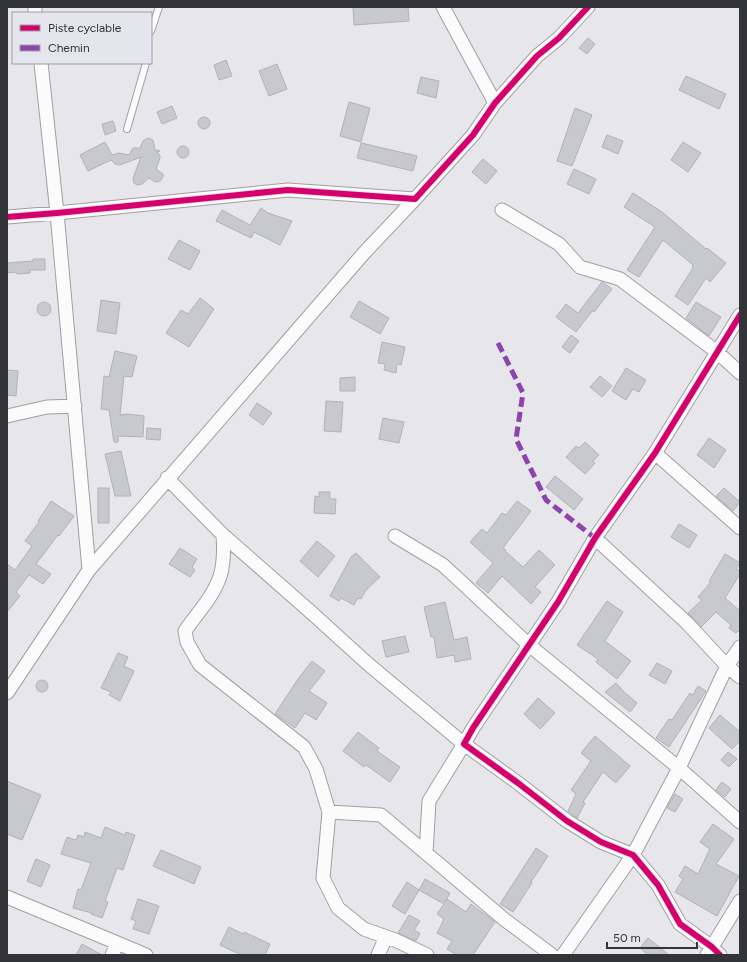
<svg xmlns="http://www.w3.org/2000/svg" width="747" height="962" viewBox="0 0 747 962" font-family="Figtree,sans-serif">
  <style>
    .building { fill: #c8c9cc; stroke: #b1b2b5 }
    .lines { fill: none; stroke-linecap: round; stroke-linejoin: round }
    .service-casing { stroke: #a0a0a4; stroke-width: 8 }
    .minor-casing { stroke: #a0a0a4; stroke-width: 15 }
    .service { stroke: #fbfbfc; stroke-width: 6 }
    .minor { stroke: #fbfbfc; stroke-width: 13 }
    .quiet { stroke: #8e44ad; stroke-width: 5; stroke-dasharray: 10 5; stroke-linecap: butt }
    .cycleway-casing { stroke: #e4e5ed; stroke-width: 8 }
    .cycleway { stroke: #d6006c; stroke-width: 6 }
  </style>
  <rect width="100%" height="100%" fill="#e6e6eb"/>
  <path class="building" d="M 353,7 L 408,7 L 409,21 L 354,25 Z
    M 588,38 L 595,44 L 587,54 L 579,48 Z
    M 226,60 L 232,76 L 219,80 L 214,65 Z
    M 277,64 L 287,89 L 269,96 L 259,71 Z
    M 686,76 L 726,94 L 719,109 L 679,90 Z
    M 421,77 L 439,81 L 436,98 L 417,93 Z
    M 349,102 L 370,108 L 361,142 L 340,136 Z
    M 172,106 L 177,118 L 162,124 L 157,112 Z
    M 575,108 L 592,115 L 572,166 L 557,161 Z
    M198 123a6 6 0 1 1 12 0a6 6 0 1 1-12 0Z
    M 113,121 L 116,131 L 105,135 L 102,124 Z
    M 607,135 L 623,141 L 618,154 L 602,147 Z
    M 148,138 L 153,140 L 155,150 L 160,151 L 157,152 L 160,155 L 160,158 L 156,169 L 163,174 L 163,177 L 160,181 L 155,182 L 149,178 L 142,184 L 137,185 L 134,183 L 133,178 L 141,157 L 120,165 L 115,164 L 111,160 L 88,171 L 80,155 L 105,142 L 112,155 L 119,153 L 129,155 L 133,148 L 140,148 L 143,141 Z
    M 683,142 L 701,153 L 688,172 L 671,160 Z
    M 361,143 L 417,156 L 413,171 L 357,158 Z
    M177 152a6 6 0 1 1 12 0a6 6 0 1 1-12 0Z
    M 483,159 L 497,171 L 486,184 L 472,172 Z
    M 574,169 L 596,179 L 589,194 L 567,184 Z
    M 633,193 L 662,212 L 706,249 L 707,248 L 726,263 L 710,282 L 706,278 L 688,305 L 675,296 L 693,268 L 692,267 L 693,265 L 663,240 L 639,277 L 627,270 L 655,227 L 624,207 Z
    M 261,208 L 268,213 L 292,221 L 280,245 L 254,232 L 251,238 L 216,221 L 222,210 L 250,225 Z
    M 179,240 L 200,251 L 190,270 L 168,259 Z
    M 33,259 L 45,259 L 45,270 L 30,270 L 30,273 L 17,274 L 17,272 L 7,273 L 7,263 L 33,261 Z
    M 602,282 L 612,289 L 594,312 L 593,310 L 576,332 L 556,317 L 566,304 L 578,313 Z
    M 200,298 L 214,309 L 189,347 L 166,333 L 181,310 L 188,314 Z
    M 101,300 L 120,303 L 116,334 L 97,331 Z
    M 359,301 L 389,318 L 380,334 L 350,317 Z
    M 696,302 L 721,317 L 709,336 L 686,318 Z
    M37 309a7 7 0 1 1 14 0a7 7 0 1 1-14 0Z
    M 571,335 L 579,341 L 570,353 L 562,347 Z
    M 382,342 L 405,347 L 401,365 L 397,364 L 396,373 L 384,370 L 385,364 L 378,363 Z
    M 115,351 L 137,356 L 132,377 L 124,376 L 120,415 L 128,414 L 144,416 L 143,437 L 118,436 L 118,442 L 114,442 L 109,410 L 101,409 L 104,376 L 109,377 Z
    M 626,368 L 646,380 L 639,392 L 633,389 L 626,400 L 612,391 Z
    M 7,370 L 18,371 L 16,396 L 7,395 Z
    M 600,376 L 612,386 L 602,397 L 590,387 Z
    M 355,377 L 355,391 L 340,391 L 340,378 Z
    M 326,401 L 343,402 L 341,432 L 324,431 Z
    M 257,403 L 272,413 L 263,425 L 249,415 Z
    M 383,418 L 404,422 L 399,443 L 379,439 Z
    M 147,428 L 161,429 L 160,440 L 146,439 Z
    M 709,438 L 726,450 L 714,468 L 697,455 Z
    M 585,442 L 599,455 L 593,461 L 595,463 L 585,474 L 566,457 L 576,446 L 579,448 Z
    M 121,451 L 131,496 L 115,496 L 105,454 Z
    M 555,476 L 583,499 L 574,510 L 546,487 Z
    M 98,488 L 109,488 L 109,523 L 98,523 Z
    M 724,488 L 740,502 L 733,511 L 716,496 Z
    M 319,492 L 330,492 L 330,499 L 336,499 L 335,514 L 314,513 L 315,496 L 319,497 Z
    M 51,501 L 74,516 L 59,536 L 58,535 L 36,564 L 51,574 L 43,584 L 29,575 L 16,592 L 20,596 L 7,612 L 7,564 L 15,570 L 32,546 L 25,541 L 39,522 L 38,521 Z
    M 517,501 L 531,511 L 503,548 L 506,550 L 505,551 L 523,567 L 539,550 L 555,565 L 535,587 L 541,592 L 531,604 L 502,576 L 488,593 L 476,583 L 493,563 L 470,542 L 482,529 L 487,533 L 502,513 L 506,515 Z
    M 679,524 L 697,535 L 689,548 L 671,537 Z
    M 317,541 L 335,556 L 318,577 L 300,561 Z
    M 180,548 L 197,559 L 192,567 L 195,570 L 190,577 L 169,564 Z
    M 356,553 L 380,577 L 366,590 L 361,599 L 358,598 L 354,605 L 341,598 L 339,601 L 330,596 L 351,557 Z
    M 725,554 L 740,563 L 736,569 L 740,571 L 740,574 L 725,598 L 740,611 L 740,633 L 738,631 L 736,633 L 729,628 L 731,625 L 716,612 L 701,627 L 688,613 L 702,600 L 698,597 L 711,582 L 709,581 Z
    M 607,601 L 623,612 L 605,641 L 631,661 L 617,679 L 596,662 L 598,659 L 577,645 Z
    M 445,602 L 454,640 L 467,637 L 471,659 L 455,662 L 454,655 L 437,658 L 434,637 L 431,637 L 424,607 Z
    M 405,636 L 409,652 L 386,657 L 382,641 Z
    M 118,653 L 128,657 L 124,666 L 134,671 L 120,701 L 109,695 L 111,692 L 101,688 Z
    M 312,661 L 325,671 L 309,691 L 327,703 L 316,720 L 305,713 L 295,728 L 275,714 L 298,679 Z
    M 657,663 L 672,671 L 665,684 L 649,675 Z
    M36 686a6 6 0 1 1 12 0a6 6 0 1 1-12 0Z
    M 616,683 L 624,692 L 637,703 L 630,712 L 605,692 Z
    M 698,686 L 706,691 L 669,747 L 656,738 L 669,719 L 672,720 L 690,693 L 693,695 Z
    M 538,698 L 555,713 L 540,729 L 524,714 Z
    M 720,715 L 740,732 L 740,741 L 732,749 L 709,728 Z
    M 358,732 L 379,748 L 377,751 L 400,767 L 390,782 L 366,765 L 364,767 L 343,751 Z
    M 595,736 L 630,766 L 616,783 L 603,772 L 583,802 L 585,803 L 577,818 L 568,811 L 576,794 L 571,790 L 591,761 L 581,753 Z
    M 728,752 L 737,759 L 729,767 L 721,760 Z
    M 7,781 L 41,795 L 22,840 L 7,834 Z
    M 722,782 L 731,789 L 725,797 L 716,790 Z
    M 675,794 L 683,799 L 675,812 L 667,808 Z
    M 713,824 L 734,839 L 716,864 L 739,876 L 717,916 L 675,892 L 683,879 L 679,876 L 685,866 L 698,874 L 710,849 L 700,842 Z
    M 105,827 L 125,835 L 126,832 L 135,835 L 123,870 L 117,868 L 105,901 L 108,902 L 102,918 L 91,914 L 92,913 L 73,908 L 78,889 L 81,890 L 91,863 L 61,854 L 67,837 L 76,840 L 78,835 L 84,837 L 85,832 L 101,838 Z
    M 536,848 L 548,856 L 531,882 L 532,883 L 513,912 L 500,904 Z
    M 161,850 L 201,867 L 194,884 L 153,866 Z
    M 36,859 L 50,865 L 41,887 L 27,881 Z
    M 425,879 L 450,893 L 445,902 L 447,899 L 466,912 L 471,904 L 495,922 L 473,955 L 457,955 L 447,949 L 452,941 L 437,933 L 444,919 L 437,914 L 444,904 L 419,890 Z
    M 407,882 L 419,890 L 405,914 L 392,906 Z
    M 138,899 L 159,906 L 149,934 L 133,929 L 136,921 L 131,919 Z
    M 409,915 L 420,921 L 414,930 L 420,933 L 416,941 L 398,933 Z
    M 229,927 L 243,934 L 244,932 L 270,944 L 265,955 L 241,955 L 220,945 Z
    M 648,938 L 669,955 L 648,955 L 640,948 Z
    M 82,944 L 102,955 L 76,955 Z"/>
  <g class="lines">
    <defs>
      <path id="service" d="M 151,31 L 159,7
        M 127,129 L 146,63"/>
      <path id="minor" d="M 35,7 L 35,13
        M 443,7 L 495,103
        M 502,210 L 559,244 L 580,267 L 620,279 L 717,352 L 740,373
        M 7,217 L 57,213 L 288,190 L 415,199 L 473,135 L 495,103 L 537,56 L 559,38 L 588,7
        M 7,416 L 47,407 L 75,406
        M 655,453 L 740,528
        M 167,478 L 223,535 C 224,548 224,560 221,573 C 215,595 198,612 185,631 L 187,642 L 200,665 L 304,747 L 316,769 L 329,812 L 323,878 L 338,908 L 364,929 L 395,940 L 427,955
        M 223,535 L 313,614 L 368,664 L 464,744 L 429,801 L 426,853
        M 395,536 L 443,565 L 529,645 L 679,768 L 740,822
        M 595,538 L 687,623 L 727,666 L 740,677
        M 89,570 L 364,253 L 415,199
        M 7,693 L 89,570 L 57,213 L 41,63
        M 329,812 L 381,815 L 505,920 L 552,955
        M 7,897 L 146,955
        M 112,955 L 117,944
        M 378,955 L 386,937
        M 563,955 L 633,855 L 679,768 L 727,666 L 740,647
        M 707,955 L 740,901
        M 720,955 L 712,947 L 680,924 L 658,885 L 633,855 L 601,842 L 567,821 L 518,783 L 464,744 L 473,728 L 558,602 L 595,538 L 655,453 L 740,315"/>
    </defs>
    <use href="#service" class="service-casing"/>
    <use href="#minor" class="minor-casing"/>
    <use href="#service" class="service"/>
    <use href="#minor" class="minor"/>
    <path class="quiet" d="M 498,343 L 523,393 L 516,439 L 546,500 L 595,538"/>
    <defs>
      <path id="cycleway" d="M 7,217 L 57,213 L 288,190 L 415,199 L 473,135 L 495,103 L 537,56 L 559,38 L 588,7
        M 720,955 L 712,947 L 680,924 L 658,885 L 633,855 L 601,842 L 567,821 L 518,783 L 464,744 L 473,728 L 558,602 L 595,538 L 655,453 L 740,315"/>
    </defs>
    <use href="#cycleway" class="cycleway-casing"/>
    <use href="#cycleway" class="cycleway"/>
  </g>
  <rect width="747" height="962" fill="none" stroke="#333437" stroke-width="16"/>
  <rect x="12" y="12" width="140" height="52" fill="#e4e5ed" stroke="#9d9ea4"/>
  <rect x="20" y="25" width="20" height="6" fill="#d6006c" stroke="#9d9ea4"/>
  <text x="48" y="32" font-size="12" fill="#333437">Piste cyclable</text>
  <rect x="20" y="45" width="20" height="6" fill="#8e44ad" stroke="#9d9ea4"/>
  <text x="48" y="52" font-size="12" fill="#333437">Chemin</text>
  <path d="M607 942v6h90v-6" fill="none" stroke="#333437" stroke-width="2"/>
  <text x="613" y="942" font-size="12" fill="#333437" stroke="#e4e5ed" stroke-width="3" paint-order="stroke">50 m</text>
</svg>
